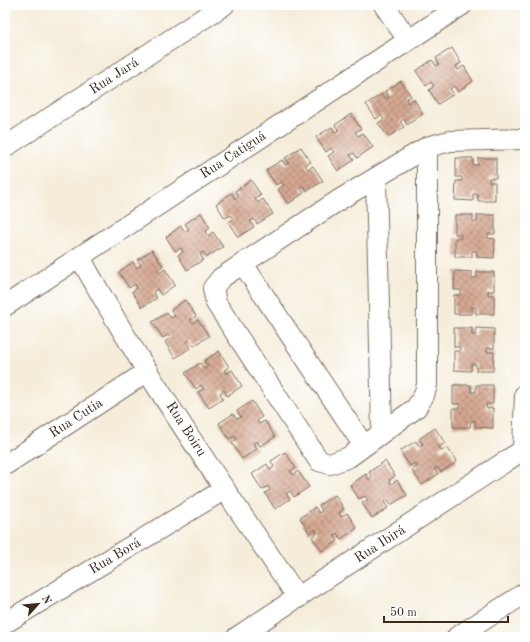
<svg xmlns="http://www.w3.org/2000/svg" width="530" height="642" viewBox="0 0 530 642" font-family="'Old Standard TT',serif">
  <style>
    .building { fill: url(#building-cross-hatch) }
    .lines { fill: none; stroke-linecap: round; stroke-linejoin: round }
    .minor-casing { stroke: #7c6e60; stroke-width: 22 }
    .minor { stroke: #fff; stroke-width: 20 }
    .labels { text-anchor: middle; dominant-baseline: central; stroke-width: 3.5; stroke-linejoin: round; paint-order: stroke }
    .street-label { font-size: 14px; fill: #3b2a1e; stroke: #fff }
  </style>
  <defs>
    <pattern id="building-cross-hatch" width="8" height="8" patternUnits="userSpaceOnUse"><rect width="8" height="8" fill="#d5a892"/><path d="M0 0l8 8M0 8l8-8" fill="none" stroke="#ae8977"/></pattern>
  </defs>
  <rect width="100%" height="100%" fill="#fff"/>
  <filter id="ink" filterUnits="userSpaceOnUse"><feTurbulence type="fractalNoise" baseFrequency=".025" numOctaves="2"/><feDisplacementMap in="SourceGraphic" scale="8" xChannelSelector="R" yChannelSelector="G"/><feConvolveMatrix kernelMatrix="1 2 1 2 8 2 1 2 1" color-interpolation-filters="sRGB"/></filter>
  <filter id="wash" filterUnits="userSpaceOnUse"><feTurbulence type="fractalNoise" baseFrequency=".012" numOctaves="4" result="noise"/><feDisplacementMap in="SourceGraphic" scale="16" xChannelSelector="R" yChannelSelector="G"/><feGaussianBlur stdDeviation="0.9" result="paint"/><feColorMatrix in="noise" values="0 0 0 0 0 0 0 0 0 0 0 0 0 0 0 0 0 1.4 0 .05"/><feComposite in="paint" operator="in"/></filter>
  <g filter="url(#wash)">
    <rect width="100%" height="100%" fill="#f5edda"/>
    <g id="blocks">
      <path class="building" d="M 452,48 L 461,63 L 456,66 L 458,70 L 464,66 L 473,81 L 458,92 L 454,86 L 450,89 L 454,94 L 438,104 L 429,90 L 434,86 L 431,82 L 426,86 L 416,71 L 432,60 L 436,66 L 439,64 L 436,58 Z
        M 401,81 L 411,96 L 406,99 L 408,103 L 414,99 L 423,114 L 407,125 L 404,119 L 400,122 L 404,127 L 388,137 L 378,123 L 384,119 L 381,115 L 376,119 L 366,104 L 382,94 L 385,99 L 389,97 L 385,91 Z
        M 351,114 L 361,129 L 355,132 L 358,136 L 363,133 L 373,147 L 357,158 L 354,153 L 350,155 L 354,160 L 338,171 L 328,156 L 334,152 L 331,148 L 326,152 L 316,137 L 332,127 L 335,132 L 339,130 L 335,125 Z
        M 301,147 L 311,162 L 305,165 L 308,169 L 313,166 L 323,181 L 307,191 L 304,186 L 300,188 L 304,193 L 288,204 L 278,189 L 284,185 L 281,182 L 276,185 L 266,170 L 282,160 L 285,165 L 289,163 L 285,158 Z
        M 456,158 L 473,158 L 473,165 L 478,165 L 478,158 L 496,158 L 496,178 L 489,178 L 489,182 L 495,182 L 495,201 L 478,201 L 478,194 L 473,194 L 473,201 L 455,200 L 456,181 L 462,181 L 462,177 L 456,177 Z
        M 251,180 L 261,195 L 255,199 L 258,203 L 263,199 L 273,214 L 257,224 L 254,219 L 250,221 L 254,227 L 238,237 L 228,222 L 234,219 L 231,215 L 225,218 L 216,204 L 232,193 L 235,199 L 239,196 L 235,191 Z
        M 201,213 L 210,228 L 205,232 L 208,236 L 213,232 L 223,247 L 207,257 L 203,252 L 200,254 L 203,260 L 187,270 L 178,255 L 183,252 L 181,248 L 175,251 L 166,237 L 181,226 L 185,232 L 189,229 L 185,224 Z
        M 455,215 L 473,215 L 473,222 L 477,222 L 477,215 L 495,215 L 495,234 L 488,234 L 488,238 L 495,239 L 494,258 L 477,257 L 477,251 L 472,251 L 472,257 L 455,257 L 455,238 L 461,238 L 461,234 L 455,234 Z
        M 152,250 L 163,266 L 157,270 L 159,273 L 165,269 L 175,285 L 161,295 L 157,289 L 153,292 L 157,298 L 142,307 L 132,292 L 137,288 L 135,284 L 129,288 L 119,272 L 133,262 L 137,268 L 141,265 L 137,260 Z
        M 455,271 L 472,272 L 472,278 L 477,278 L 477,272 L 494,272 L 494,291 L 488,291 L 488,295 L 494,295 L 494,314 L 476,314 L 476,307 L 472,307 L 472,314 L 454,314 L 454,295 L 461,295 L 461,290 L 454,290 Z
        M 185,300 L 196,316 L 190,320 L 193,323 L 198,320 L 209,336 L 194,346 L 190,340 L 187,342 L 190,348 L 175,358 L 165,342 L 170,338 L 168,335 L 163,338 L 152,322 L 167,313 L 171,318 L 175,316 L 171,310 Z
        M 454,328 L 472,328 L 472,335 L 476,335 L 476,328 L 494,329 L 494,348 L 487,348 L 487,352 L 494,352 L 493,371 L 476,371 L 476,364 L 471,364 L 471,371 L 454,370 L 454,351 L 460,351 L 460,347 L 454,347 Z
        M 219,351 L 229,367 L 224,370 L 226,374 L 232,370 L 242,386 L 227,396 L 224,390 L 220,393 L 223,399 L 209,408 L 198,392 L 204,389 L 201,385 L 196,389 L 185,373 L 200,363 L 204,369 L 208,366 L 204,361 Z
        M 453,385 L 471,385 L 471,392 L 476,392 L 476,385 L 493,385 L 493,404 L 486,404 L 487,409 L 493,408 L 493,428 L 475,427 L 475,421 L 471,421 L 470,427 L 453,427 L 453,408 L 460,408 L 459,404 L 453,404 Z
        M 252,401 L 262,417 L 257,421 L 259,424 L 265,421 L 275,437 L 260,446 L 257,441 L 253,443 L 257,449 L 242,459 L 232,443 L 237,439 L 235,436 L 229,439 L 219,423 L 233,414 L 237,419 L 241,417 L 237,411 Z
        M 435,428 L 445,443 L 439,447 L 442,451 L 447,447 L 457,462 L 441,472 L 437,467 L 434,469 L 438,474 L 422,485 L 412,470 L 418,466 L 415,463 L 410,466 L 400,451 L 416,441 L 419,447 L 423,444 L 419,439 Z
        M 285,452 L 296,468 L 290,471 L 293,475 L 298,471 L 309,487 L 294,497 L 290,491 L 286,494 L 290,499 L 275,509 L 265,493 L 270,490 L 268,486 L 262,490 L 252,474 L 267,464 L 270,470 L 274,467 L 271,461 Z
        M 385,461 L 395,476 L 389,480 L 391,484 L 397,480 L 407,495 L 391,505 L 387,500 L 384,502 L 388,508 L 372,518 L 362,503 L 368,500 L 365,496 L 359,499 L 350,485 L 366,474 L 369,480 L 372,477 L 369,472 Z
        M 335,495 L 344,509 L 339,513 L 341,517 L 347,513 L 357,528 L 341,539 L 337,533 L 334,536 L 338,541 L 322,551 L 312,537 L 317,533 L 315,529 L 309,533 L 300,518 L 315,507 L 319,513 L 322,511 L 319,505 Z"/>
    </g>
  </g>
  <g filter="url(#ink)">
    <use href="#blocks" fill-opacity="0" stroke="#7c6e60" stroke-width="1"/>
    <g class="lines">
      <defs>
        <path id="minor" d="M 384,5 L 408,40
          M 5,147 L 224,5
          M 427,147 L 427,385 L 424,395 L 416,408 L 349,457 L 330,464 L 319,461 L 216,303 L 213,288 L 221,278 L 339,200 L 427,147 L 450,141 L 525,139
          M 376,178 L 382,431
          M 80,257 C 144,375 223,486 298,598
          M 243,264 L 364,446
          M 5,306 L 462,5
          M 523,450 L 525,394
          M 5,465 L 148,371
          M 5,623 L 225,489
          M 237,637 L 523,450
          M 457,637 L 525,593"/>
      </defs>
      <use href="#minor" class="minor-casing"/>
      <use href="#minor" class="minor"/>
    </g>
  </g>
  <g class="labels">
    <g class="street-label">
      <text transform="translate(114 76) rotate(-33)">Rua Jará</text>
      <text transform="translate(233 155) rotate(-33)">Rua Catiguá</text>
      <text transform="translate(76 418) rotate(-33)">Rua Cutia</text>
      <text transform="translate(186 429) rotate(57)">Rua Boiru</text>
      <text transform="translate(380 544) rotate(-33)">Rua Ibirá</text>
      <text transform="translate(115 556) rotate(-31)">Rua Borá</text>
    </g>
  </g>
  <rect width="530" height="642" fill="none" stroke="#fff" stroke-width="20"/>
  <g transform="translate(38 604) rotate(63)" stroke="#ffffff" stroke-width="3" paint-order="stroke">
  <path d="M0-3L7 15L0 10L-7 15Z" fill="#3b2a1e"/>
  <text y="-6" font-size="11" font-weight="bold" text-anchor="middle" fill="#3b2a1e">N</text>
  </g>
  <path d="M384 616v6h124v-6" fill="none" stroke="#3b2a1e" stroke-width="2"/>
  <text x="390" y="616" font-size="12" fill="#3b2a1e" stroke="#ffffff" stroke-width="3" paint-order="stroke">50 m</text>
</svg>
